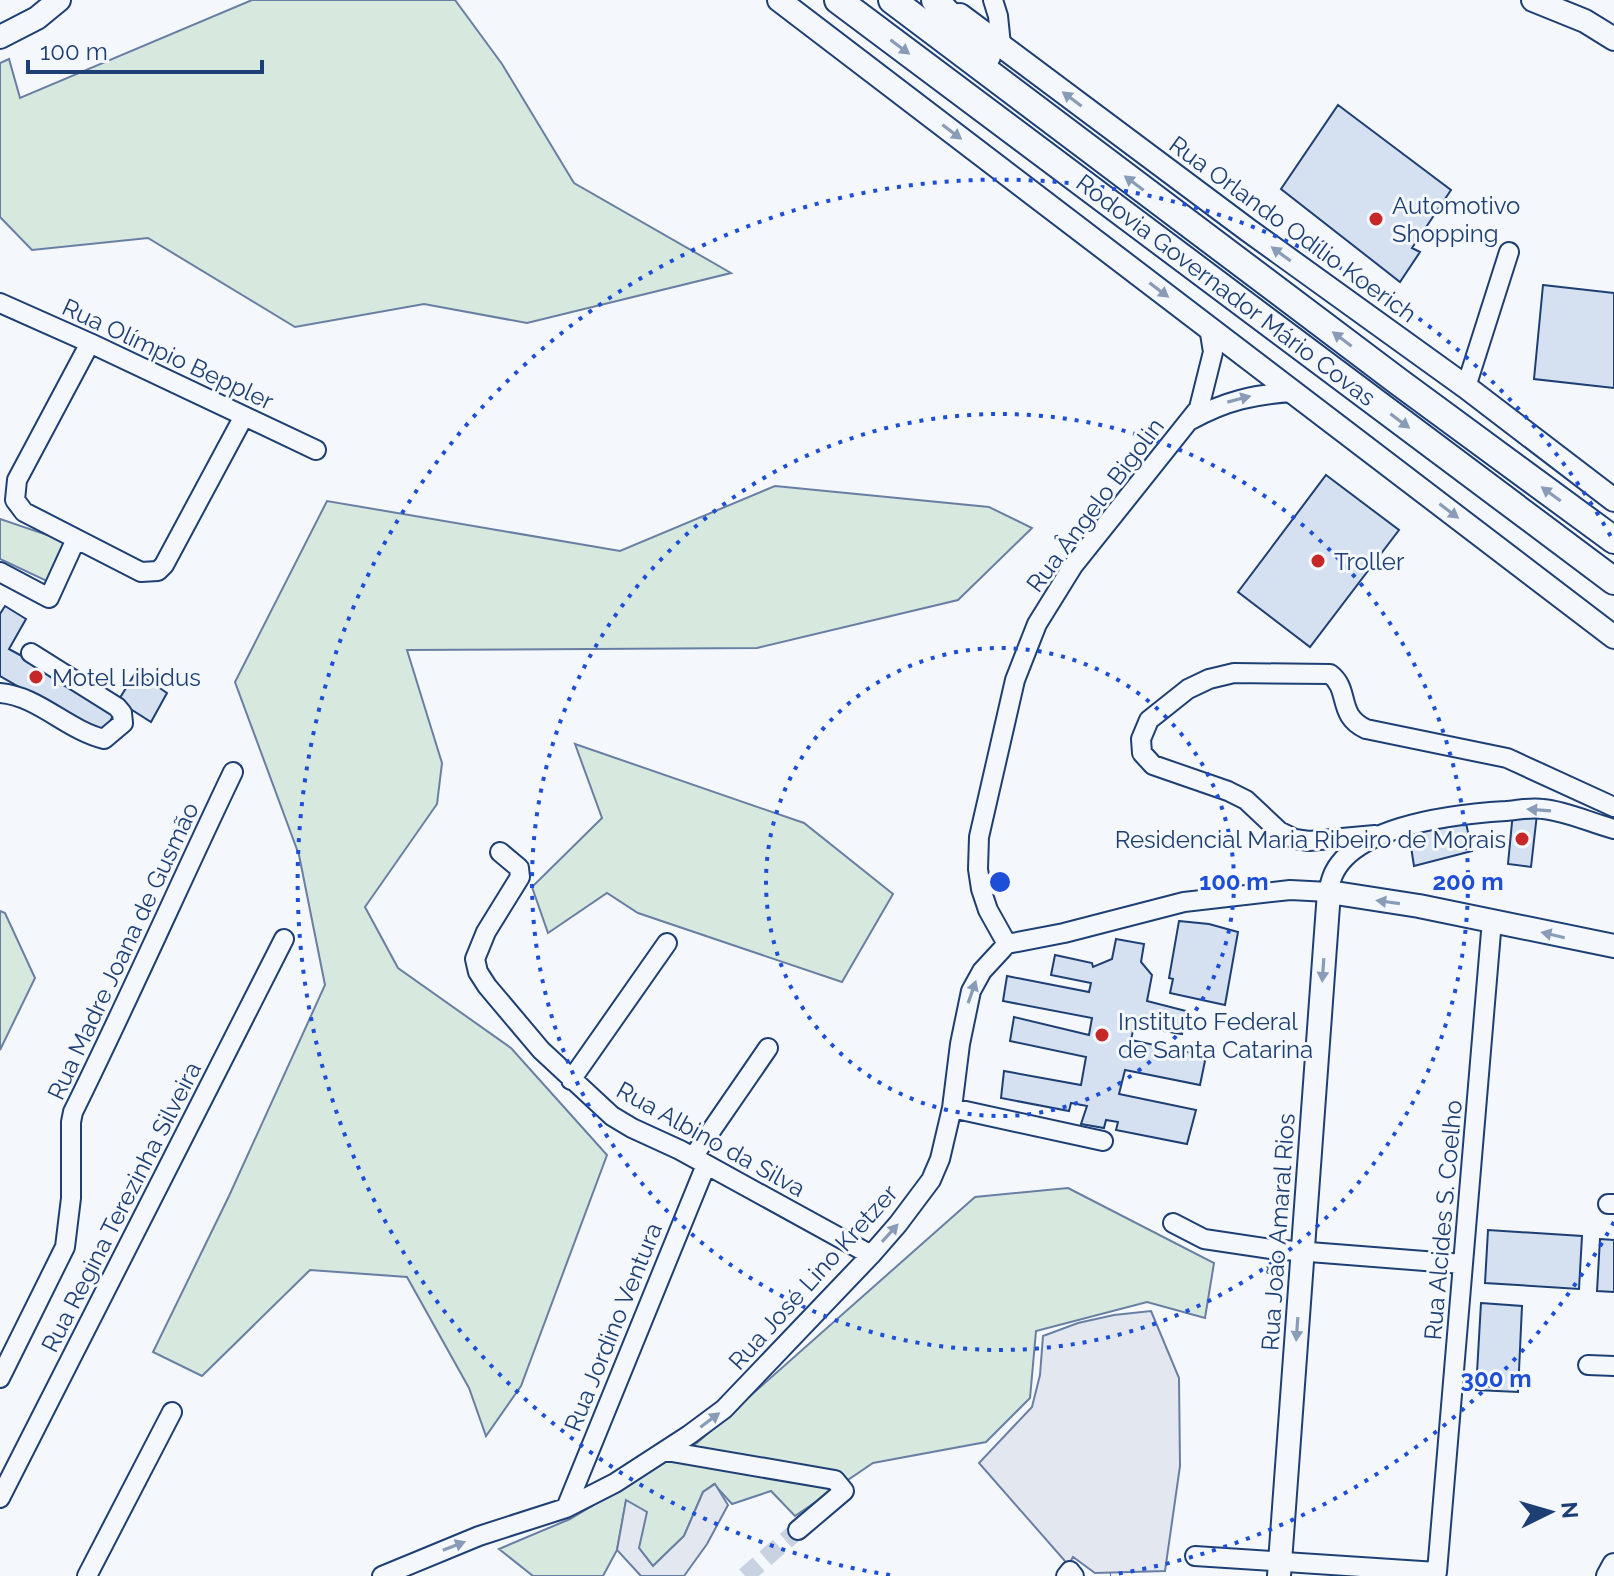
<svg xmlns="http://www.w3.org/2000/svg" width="1614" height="1576" viewBox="0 0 1614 1576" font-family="Raleway,sans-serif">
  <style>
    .green { fill: #d7e8df; stroke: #687fa3; stroke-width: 2 }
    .parking { fill: #e3e8f0; stroke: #687fa3; stroke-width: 2 }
    .building { fill: #d5e0f0; stroke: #1d3f73; stroke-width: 2 }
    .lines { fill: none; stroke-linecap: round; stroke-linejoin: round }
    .minor-tunnel { stroke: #c9d2e0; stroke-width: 18; stroke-dasharray: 18 9; stroke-linecap: butt }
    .minor-casing { stroke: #1d3f73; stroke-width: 22 }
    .major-casing { stroke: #1d3f73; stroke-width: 26 }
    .highway-casing { stroke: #1d3f73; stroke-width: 30 }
    .minor { stroke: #f4f7fb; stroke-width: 18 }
    .major { stroke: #f4f7fb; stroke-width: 22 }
    .highway { stroke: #f4f7fb; stroke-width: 26 }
    .oneway { fill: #889bb7 }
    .ring { fill: none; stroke: #1d4ed8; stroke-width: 4; stroke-dasharray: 4 8 }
    .poi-dot { fill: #c62828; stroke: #f4f7fb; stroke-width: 3 }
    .labels { text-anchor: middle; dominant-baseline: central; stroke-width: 6; stroke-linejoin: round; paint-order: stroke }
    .poi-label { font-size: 24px; fill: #1d3f73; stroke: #f4f7fb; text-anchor: start }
    .street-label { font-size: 24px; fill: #1d3f73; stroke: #f4f7fb }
    .centre { fill: #1d4ed8; stroke: #f4f7fb; stroke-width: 4 }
    .ring-label { font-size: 24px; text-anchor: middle; font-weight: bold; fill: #1d4ed8; stroke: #f4f7fb; stroke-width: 6; stroke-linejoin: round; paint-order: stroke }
  </style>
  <rect width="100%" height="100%" fill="#f4f7fb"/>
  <path class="green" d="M 252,0 L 455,0 L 502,64 L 574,183 L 731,273 L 527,323 L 424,304 L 295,327 L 148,238 L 32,250 L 0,217 L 0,63 L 9,59 L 20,98 Z
    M 775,486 L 989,507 L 1032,528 L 958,600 L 757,648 L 407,650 L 442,763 L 437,804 L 365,907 L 398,968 L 511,1048 L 607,1155 L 521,1386 L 486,1436 L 469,1388 L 407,1277 L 310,1270 L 202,1376 L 153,1352 L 229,1196 L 325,985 L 299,855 L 235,682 L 327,501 L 620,551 Z
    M 0,519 L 68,542 L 51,583 L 0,559 Z
    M 575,744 L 804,823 L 893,894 L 842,982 L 638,913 L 607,893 L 548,933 L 532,887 L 602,818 Z
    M 0,911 L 5,913 L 35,978 L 0,1050 Z
    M 1068,1188 L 1214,1263 L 1205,1318 L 1147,1302 L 1036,1331 L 1030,1398 L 986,1442 L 873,1463 L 795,1516 L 771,1491 L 732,1504 L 714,1484 L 703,1492 L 684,1536 L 653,1566 L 639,1548 L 626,1501 L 617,1550 L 603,1576 L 533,1576 L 499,1549 L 570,1519 L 697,1443 L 975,1197 Z"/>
  <path class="parking" d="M 1151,1311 L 1179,1378 L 1180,1466 L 1165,1571 L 1095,1573 L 1073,1557 L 1069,1564 L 1072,1576 L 1065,1561 L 979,1463 L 1032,1407 L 1040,1375 L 1043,1336 L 1078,1323 L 1114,1315 Z
    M 715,1484 L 728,1505 L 707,1544 L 684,1576 L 641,1576 L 617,1550 L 626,1500 L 647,1512 L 639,1548 L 653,1566 L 684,1536 L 703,1492 Z"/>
  <path class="building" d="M 1338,105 L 1451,190 L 1412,248 L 1420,252 L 1400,282 L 1281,189 Z
    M 1543,285 L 1614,293 L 1614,388 L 1534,379 Z
    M 1326,475 L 1399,530 L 1310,647 L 1238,592 Z
    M 5,606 L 26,619 L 9,649 L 117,708 L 103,735 L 0,676 L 0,614 Z
    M 136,672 L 167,693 L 151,722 L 118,701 Z
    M 1513,812 L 1537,814 L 1531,867 L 1508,864 Z
    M 1466,823 L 1472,851 L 1414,866 L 1409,834 Z
    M 1179,921 L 1209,924 L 1238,932 L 1225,1005 L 1170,993 L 1173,979 L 1169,978 Z
    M 1116,939 L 1144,944 L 1141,962 L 1152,975 L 1147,1001 L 1186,1011 L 1182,1034 L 1134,1026 L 1131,1040 L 1206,1056 L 1200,1085 L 1125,1070 L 1119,1094 L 1196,1110 L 1187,1144 L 1116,1130 L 1118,1122 L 1106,1120 L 1104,1128 L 1081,1124 L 1087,1106 L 1071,1103 L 1069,1111 L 1001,1098 L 1004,1071 L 1081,1085 L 1086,1057 L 1010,1041 L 1014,1017 L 1089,1035 L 1092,1018 L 1003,1001 L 1007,976 L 1089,992 L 1091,983 L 1051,975 L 1055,955 L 1092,963 L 1093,967 L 1112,959 Z
    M 1488,1230 L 1582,1236 L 1579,1289 L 1485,1283 Z
    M 1600,1239 L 1614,1240 L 1614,1292 L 1597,1291 Z
    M 1481,1303 L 1522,1306 L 1518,1392 L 1476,1390 Z"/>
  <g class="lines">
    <path class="minor-tunnel" d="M 745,1576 L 798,1530"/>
    <defs>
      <path id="minor" d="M 993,0 L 998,16 L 1001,45
        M 0,303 L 90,343 L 316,450
        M 90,343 L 17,480 L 15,500 L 24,512 L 141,572 L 158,571 L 164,565 L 244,416
        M 1466,387 L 1509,252
        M 1191,420 C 1225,401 1255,394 1294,392
        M 0,572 L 49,598 L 76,539
        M 0,693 C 38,696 67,730 104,739 L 123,723 L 122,713 L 117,707 L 31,653
        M 1375,835 L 1309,841 L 1295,839 L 1279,831 L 1246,800 L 1228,791 L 1153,765 L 1142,753 L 1141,739 L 1149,720 L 1188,689 L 1209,679 L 1234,673 L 1330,674 C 1351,690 1336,715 1366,729 L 1507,758 L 1614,807
        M 500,852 L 519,868 L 520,877 L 486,932 L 475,959 L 478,972 L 487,986 L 541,1050 L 612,1116 L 632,1128 L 680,1150 L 871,1255
        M 1007,944 L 988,910 L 981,889 L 978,869 L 979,837 L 1015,680 L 1037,624 L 1073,566 L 1199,408 L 1213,352 L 1209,327
        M 571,1080 L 667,943
        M 952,1108 L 1103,1141
        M 693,1157 L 768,1048
        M 1608,1204 L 1614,1204
        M 1173,1223 L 1204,1239 L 1271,1249 L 1463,1264
        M 1588,1365 L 1614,1366
        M 0,1378 L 65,1247 L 71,1198 L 71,1122 L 73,1112 C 129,999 179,885 233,772
        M 666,1451 L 835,1480 L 844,1491 L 798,1530
        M 0,1498 L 284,939
        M 566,1508 L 706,1165
        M 1195,1556 L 1437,1572 L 1492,920
        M 87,1576 L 172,1412
        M 382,1576 L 479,1536 L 566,1508 L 615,1483 L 689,1435 L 724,1409 L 871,1255 L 898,1224 L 931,1180 L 940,1159 L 952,1108 L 960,1044 L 971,991 L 982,971 L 1007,944 L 1064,933 L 1184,902 L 1290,890 L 1329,892 C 1333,826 1456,814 1506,811 C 1518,810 1531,807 1543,809 C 1566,811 1591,823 1614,829
        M 1066,1576 L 1070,1571 L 1074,1576"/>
      <path id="major" d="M 779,0 L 1614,637
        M 1533,0 L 1585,21 L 1614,39
        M 960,15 L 1248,230 L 1466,387 L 1614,500
        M 0,37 L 37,18 L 59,0
        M 1279,1576 L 1329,892 L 1419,906 L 1614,946
        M 1608,1576 L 1614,1565"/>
      <path id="highway" d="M 838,0 L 1614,581
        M 892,0 L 1399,382 L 1614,540
        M 935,0 L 987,56"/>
    </defs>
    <use href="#minor" class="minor-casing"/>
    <use href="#major" class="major-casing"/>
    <use href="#highway" class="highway-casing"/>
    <use href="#minor" class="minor"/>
    <use href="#major" class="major"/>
    <use href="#highway" class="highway"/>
  </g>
  <defs><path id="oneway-solid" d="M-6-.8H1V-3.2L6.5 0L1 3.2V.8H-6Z" transform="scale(2)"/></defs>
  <g class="oneway">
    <use href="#oneway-solid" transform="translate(900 47) rotate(37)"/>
    <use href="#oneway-solid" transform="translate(1072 99) rotate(-143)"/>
    <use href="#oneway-solid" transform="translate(952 132) rotate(37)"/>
    <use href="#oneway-solid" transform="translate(1134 183) rotate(-143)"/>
    <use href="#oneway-solid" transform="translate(1281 254) rotate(-144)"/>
    <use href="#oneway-solid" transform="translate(1159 290) rotate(37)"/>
    <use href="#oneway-solid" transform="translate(1342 339) rotate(-143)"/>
    <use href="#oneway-solid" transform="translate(1239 399) rotate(-15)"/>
    <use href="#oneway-solid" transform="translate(1400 421) rotate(37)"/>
    <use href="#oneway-solid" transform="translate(1551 494) rotate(-144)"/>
    <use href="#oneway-solid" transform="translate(1449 511) rotate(37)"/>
    <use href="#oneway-solid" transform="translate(1539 810) rotate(-176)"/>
    <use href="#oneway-solid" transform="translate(1388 902) rotate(-172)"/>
    <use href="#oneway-solid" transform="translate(1553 935) rotate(-167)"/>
    <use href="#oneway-solid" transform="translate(1323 970) rotate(94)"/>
    <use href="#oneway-solid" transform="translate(972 992) rotate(-71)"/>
    <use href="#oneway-solid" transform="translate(890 1233) rotate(-48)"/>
    <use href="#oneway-solid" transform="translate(1297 1329) rotate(94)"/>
    <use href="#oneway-solid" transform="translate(710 1420) rotate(-37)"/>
    <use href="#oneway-solid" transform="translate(454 1546) rotate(-21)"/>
  </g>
  <g class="ring">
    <circle cx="1000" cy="882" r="234"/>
    <circle cx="1000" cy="882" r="468"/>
    <path d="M1614 1222A702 702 0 0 1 1110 1575M890 1575A702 702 0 1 1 1614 542"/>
  </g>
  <g class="poi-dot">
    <circle cx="1376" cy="219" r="8"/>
    <circle cx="1318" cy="561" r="8"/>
    <circle cx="36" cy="677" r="8"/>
    <circle cx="1522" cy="839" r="8"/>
    <circle cx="1102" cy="1035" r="8"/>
  </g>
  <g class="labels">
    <g class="poi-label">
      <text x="1392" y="205">Automotivo<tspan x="1392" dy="28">Shopping</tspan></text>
      <text x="1334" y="561">Troller</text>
      <text x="52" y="677">Motel Libidus</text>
      <text x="1506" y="839" text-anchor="end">Residencial Maria Ribeiro de Morais</text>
      <text x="1118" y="1021">Instituto Federal<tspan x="1118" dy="28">de Santa Catarina</tspan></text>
    </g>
    <g class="street-label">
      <text transform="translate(1293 229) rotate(36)">Rua Orlando Odílio Koerich</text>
      <text transform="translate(1226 290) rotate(37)">Rodovia Governador Mário Covas</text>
      <text transform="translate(168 354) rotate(25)">Rua Olímpio Beppler</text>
      <text transform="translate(1095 505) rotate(-53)">Rua Ângelo Bigolin</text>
      <text transform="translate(123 951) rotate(-65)">Rua Madre Joana de Gusmão</text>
      <text transform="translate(711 1139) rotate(29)">Rua Albino da Silva</text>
      <text transform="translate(121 1207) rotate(-63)">Rua Regina Terezinha Silveira</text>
      <text transform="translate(1443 1220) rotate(-85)">Rua Alcides S. Coelho</text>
      <text transform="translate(1278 1232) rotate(-86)">Rua João Amaral Rios</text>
      <text transform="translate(813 1277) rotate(-48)">Rua José Lino Kretzer</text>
      <text transform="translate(613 1327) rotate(-68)">Rua Jordino Ventura</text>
    </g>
  </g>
  <circle cx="1000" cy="882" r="12" class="centre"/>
  <g class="ring-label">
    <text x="1234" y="890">100 m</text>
    <text x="1468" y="890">200 m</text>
    <text x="1496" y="1387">300 m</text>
  </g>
  <g transform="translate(1550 1512) rotate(85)" stroke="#f4f7fb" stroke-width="6" paint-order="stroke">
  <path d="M0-6L14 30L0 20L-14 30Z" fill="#1d3f73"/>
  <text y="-12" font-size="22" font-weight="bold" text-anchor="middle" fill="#1d3f73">N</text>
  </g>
  <path d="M28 60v12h234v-12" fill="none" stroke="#1d3f73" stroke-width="4"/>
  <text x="40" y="60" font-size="24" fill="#1d3f73" stroke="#f4f7fb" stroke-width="6" paint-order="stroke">100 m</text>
</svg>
